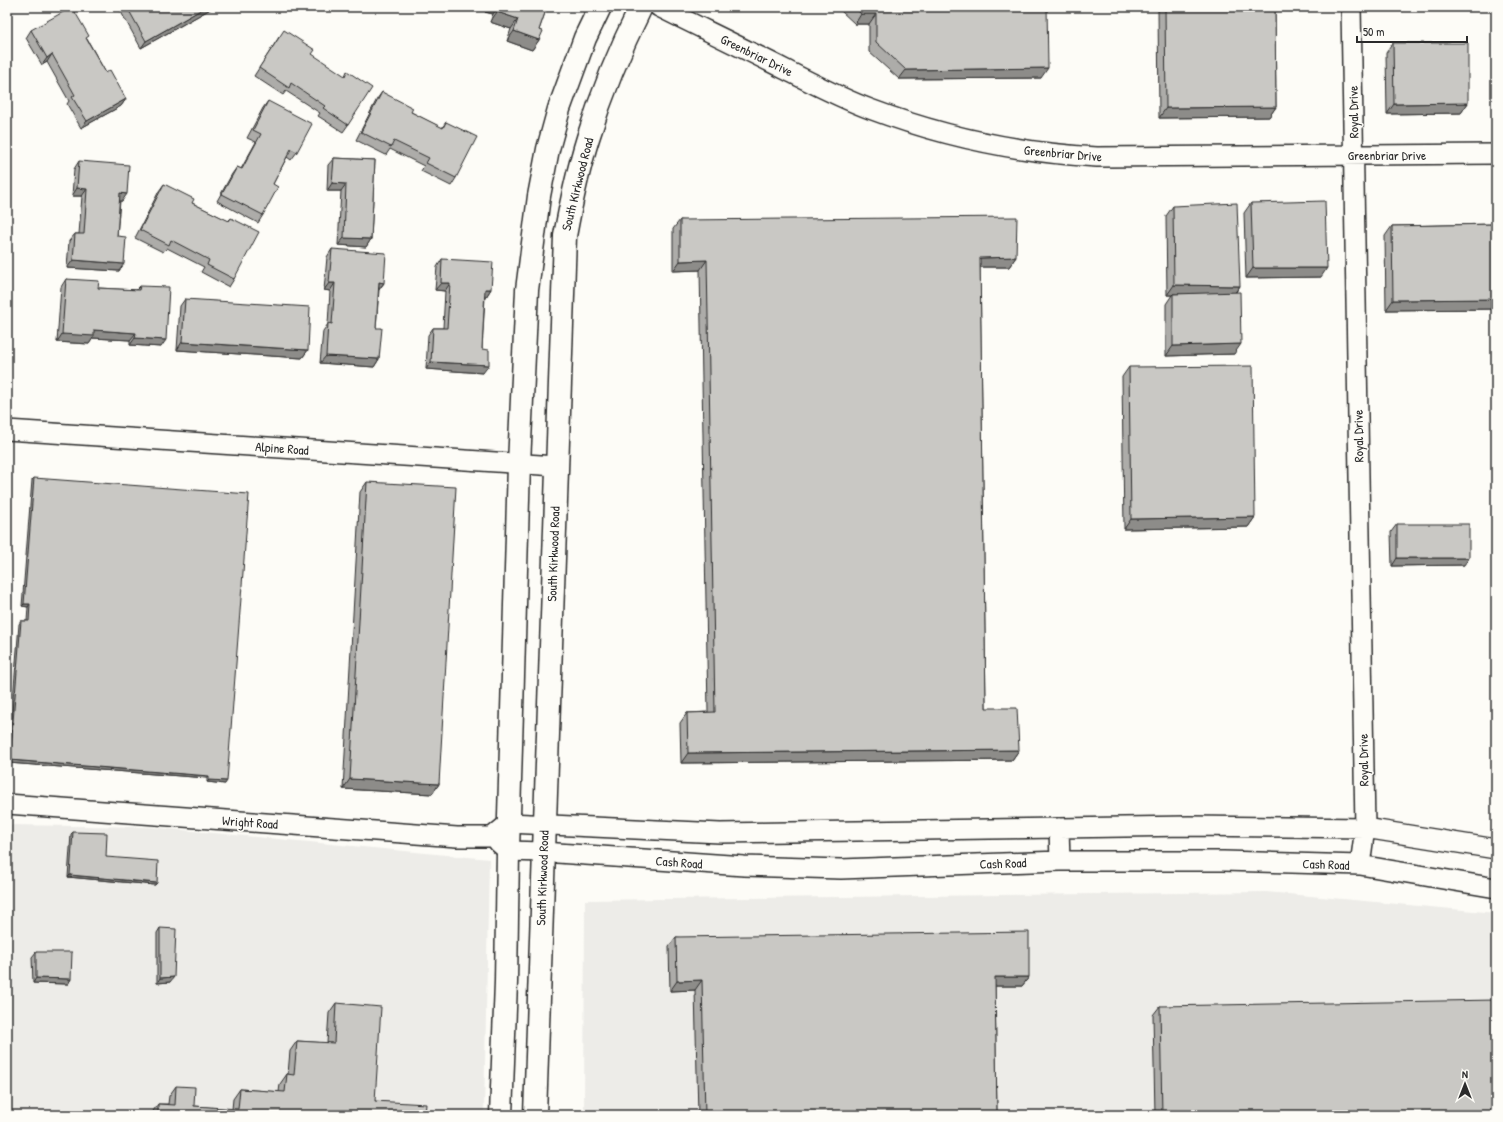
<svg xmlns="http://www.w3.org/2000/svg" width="1503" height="1122" viewBox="0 0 1503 1122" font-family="'Patrick Hand',sans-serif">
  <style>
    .built { fill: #edece8 }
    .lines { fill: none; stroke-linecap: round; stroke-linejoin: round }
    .minor-casing { stroke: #2b2b2b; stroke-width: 22 }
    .major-casing { stroke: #2b2b2b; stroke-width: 25 }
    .minor { stroke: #fdfcf7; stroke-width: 19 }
    .major { stroke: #fdfcf7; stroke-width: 22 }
    .wall { fill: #adaca9; stroke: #2b2b2b }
    .shaded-wall { fill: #8d8c89; stroke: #2b2b2b }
    .building { fill: #c9c8c4; stroke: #2b2b2b }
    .labels { text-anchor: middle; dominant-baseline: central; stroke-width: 3; stroke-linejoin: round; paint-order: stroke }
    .street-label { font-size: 13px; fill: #2b2b2b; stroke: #fdfcf7 }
  </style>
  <rect width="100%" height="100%" fill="#fdfcf7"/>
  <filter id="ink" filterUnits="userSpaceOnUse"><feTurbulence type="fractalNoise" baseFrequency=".025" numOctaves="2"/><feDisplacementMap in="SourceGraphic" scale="8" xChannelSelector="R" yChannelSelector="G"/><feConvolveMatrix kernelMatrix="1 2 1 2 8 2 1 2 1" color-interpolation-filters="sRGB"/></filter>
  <g filter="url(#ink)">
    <path class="built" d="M 7,825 L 151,827 L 489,859 L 484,1115 L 7,1115 Z
      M 1266,892 L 1496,913 L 1496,1115 L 584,1115 L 585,900 Z"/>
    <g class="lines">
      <defs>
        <path id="minor" d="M 659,7 C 701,28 743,48 784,69 C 812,83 840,98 870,109 C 942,136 1020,153 1097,157 L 1496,154
          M 1351,7 L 1365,828 L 1360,865
          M 7,430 L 556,466
          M 7,804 L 457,837 L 492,837 L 509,823 L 720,833 L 1189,826 L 1365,828 L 1496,849
          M 1059,828 L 1060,861
          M 498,842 L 508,851 L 543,852 L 744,866 L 841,869 L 1060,861 L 1223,861 L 1360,865 L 1496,888"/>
        <path id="major" d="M 501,1115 L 506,982 L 508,851 L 519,464 L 527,290 L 539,196 L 548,149 L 559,109 L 585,38 L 600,7
          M 535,1115 L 565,236 C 571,203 578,170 588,138 C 602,93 620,49 641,7"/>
      </defs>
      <use href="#minor" class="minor-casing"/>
      <use href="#major" class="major-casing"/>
      <use href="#minor" class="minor"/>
      <use href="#major" class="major"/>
    </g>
    <path class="wall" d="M 124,7 L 214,7 L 141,48 L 121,12 Z
      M 487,7 L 547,7 L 539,30 L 539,40 L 532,50 L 507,41 L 511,29 L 490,22 L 493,14 L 485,12 Z
      M 841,7 L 1047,7 L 1041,78 L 899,79 L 869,52 L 869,24 L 855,24 L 841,11 Z
      M 1158,7 L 1275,7 L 1276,107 L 1269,117 L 1159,118 Z
      M 31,30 L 87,39 L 106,73 L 126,99 L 121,106 L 81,128 L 67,104 L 69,101 L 47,62 L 42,65 L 26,38 Z
      M 279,37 L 312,54 L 348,125 L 343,132 L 318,116 L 320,113 L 286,91 L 283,95 L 254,76 Z
      M 1393,43 L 1468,103 L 1461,113 L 1387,114 L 1386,53 Z
      M 382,92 L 411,112 L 442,128 L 446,122 L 456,178 L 451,186 L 421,171 L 424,166 L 390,149 L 386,155 L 356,140 L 377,99 Z
      M 268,101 L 297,152 L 291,160 L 287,157 L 273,184 L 263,215 L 258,223 L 217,201 L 232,174 L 237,167 L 241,169 L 256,142 L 247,138 L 263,108 Z
      M 334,158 L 375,160 L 371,239 L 366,247 L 338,245 L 341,191 L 327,191 L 328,165 Z
      M 79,161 L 122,201 L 120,201 L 117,236 L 119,271 L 67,268 L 69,241 L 75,234 L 79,234 L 82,196 L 72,196 L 74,169 Z
      M 164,184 L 192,203 L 228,221 L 231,218 L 234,279 L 229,287 L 201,272 L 204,267 L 167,248 L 163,252 L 135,238 L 159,191 Z
      M 1251,203 L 1321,277 L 1246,278 L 1244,213 Z
      M 1173,206 L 1240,286 L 1236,292 L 1234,354 L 1166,356 L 1166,304 L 1172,295 L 1167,295 L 1166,216 Z
      M 680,220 L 1016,257 L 1009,267 L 980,267 L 986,708 L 1019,750 L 1012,760 L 681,763 L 680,723 L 687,713 L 708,712 L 700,270 L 673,271 L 673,229 Z
      M 1496,224 L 1496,309 L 1386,310 L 1385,236 L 1392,226 Z
      M 332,249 L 384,283 L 379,290 L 376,328 L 379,359 L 374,367 L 320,363 L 323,331 L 328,324 L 330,291 L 324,290 L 327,257 Z
      M 442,259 L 491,289 L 486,297 L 485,297 L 482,349 L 483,373 L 426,369 L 428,335 L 433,328 L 443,328 L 445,291 L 435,290 L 437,267 Z
      M 66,279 L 98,288 L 136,290 L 140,286 L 161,347 L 130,345 L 130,340 L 93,338 L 89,344 L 57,342 L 61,287 Z
      M 185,299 L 308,350 L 302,358 L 177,350 L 180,306 Z
      M 1129,367 L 1255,517 L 1248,527 L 1124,529 L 1122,377 Z
      M 34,478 L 225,784 L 207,782 L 207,778 L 8,763 L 19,624 L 21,621 L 27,621 L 28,607 L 22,606 L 32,480 Z
      M 367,482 L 439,784 L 432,794 L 343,789 L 360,492 Z
      M 1397,524 L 1464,565 L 1392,566 L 1391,532 Z
      M 73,832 L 106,857 L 157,883 L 155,885 L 68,877 L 71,834 Z
      M 160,928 L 170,982 L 157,983 L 157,933 Z
      M 676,937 L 1029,977 L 1022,986 L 995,986 L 997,1115 L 698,1115 L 695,990 L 670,991 L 669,946 Z
      M 36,952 L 71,979 L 68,984 L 33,983 L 32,957 Z
      M 336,1003 L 375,1101 L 425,1115 L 151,1115 L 151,1114 L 158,1104 L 168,1104 L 169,1096 L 176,1086 L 194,1106 L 232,1109 L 233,1099 L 240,1089 L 279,1092 L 280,1084 L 287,1074 L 288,1074 L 290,1051 L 297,1041 L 327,1043 L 329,1013 Z
      M 1160,1006 L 1496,1115 L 1155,1115 L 1153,1015 Z"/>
    <path class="shaded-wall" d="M 206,7 L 214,7 L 141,48 L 146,41 Z
      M 488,7 L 498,7 L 493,14 L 485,12 Z
      M 497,12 L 518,19 L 511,29 L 490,22 Z
      M 861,14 L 876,14 L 869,24 L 855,24 Z
      M 514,31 L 539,40 L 532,50 L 507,41 Z
      M 52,54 L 47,62 L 42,65 L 47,58 Z
      M 1048,68 L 1041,78 L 899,79 L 906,70 Z
      M 126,99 L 121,106 L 81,128 L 87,121 Z
      M 1468,103 L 1461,113 L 1387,114 L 1394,104 Z
      M 1276,107 L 1269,117 L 1159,118 L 1166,108 Z
      M 332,183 L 346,184 L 341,191 L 327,191 Z
      M 77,188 L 87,189 L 82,196 L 72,196 Z
      M 120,193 L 127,194 L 122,201 L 115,201 Z
      M 344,238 L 371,239 L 366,247 L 338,245 Z
      M 1016,257 L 1009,267 L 973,267 L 980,258 Z
      M 73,260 L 124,264 L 119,271 L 67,268 Z
      M 707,260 L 700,270 L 673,271 L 680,261 Z
      M 1253,268 L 1327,268 L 1321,277 L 1246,278 Z
      M 379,282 L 384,283 L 378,290 Z
      M 329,283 L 335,283 L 330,291 L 324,290 Z
      M 441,283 L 450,283 L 445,291 L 435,290 Z
      M 1174,285 L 1240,286 L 1233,295 L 1173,294 L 1172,295 L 1167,295 Z
      M 485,289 L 491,289 L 486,297 L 480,297 Z
      M 1496,299 L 1496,309 L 1386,310 L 1393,300 Z
      M 94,330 L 136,333 L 130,340 L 93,338 L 89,344 L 57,342 L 62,334 Z
      M 135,338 L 166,340 L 161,347 L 130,345 Z
      M 182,342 L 308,350 L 302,358 L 177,350 Z
      M 1241,344 L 1234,354 L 1166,356 L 1173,346 Z
      M 326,356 L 379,359 L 374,367 L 320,363 Z
      M 431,362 L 489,365 L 483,373 L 426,369 Z
      M 1255,517 L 1248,527 L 1124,529 L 1131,519 Z
      M 1397,558 L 1469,558 L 1464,565 L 1392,566 Z
      M 24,604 L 30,604 L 28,607 L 22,606 Z
      M 1019,750 L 1012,760 L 681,763 L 688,753 Z
      M 10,760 L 209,776 L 207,778 L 8,763 Z
      M 350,779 L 439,784 L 432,794 L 343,789 Z
      M 209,780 L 227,781 L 225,784 L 207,782 Z
      M 70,875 L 157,883 L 155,885 L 68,877 Z
      M 174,977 L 170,982 L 157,983 L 160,978 Z
      M 995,977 L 1029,977 L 1022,986 L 988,986 Z
      M 36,978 L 71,979 L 68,984 L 33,983 Z
      M 702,980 L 695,990 L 670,991 L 677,981 Z"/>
    <path class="building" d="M 72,7 L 89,36 L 86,38 L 106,73 L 110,70 L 126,99 L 87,121 L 72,97 L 75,95 L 52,54 L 47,58 L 31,30 Z
      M 127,7 L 206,7 L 146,41 Z
      M 499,7 L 547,7 L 539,30 L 543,31 L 539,40 L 514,31 L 518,19 L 497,12 Z
      M 854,7 L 1047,7 L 1048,68 L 906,70 L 876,42 L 876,14 L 861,14 Z
      M 1165,7 L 1275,7 L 1276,107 L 1166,108 Z
      M 284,30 L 315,50 L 312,54 L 345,76 L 347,71 L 372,88 L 348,125 L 323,108 L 325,106 L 291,83 L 289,88 L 259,68 Z
      M 1393,43 L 1468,43 L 1468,103 L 1394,104 Z
      M 382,92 L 413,108 L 411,112 L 443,128 L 446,122 L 477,137 L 456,178 L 426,163 L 429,158 L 394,141 L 391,147 L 361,132 Z
      M 268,101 L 312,124 L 297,152 L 291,149 L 273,184 L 278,187 L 263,215 L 222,194 L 237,167 L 242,169 L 261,134 L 253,130 Z
      M 334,158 L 375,160 L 371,239 L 344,238 L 346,184 L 332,183 Z
      M 79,161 L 129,165 L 127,194 L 120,193 L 117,236 L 126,237 L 124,264 L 73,260 L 75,234 L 84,234 L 87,189 L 77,188 Z
      M 164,184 L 194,199 L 192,203 L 229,221 L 231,218 L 259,232 L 234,279 L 207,265 L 209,260 L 171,240 L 169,245 L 140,230 Z
      M 1325,201 L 1327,268 L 1253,268 L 1251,203 Z
      M 1237,203 L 1240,286 L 1174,285 L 1173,206 Z
      M 1017,217 L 1016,257 L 980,258 L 986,708 L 1017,708 L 1019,750 L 688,753 L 687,713 L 715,712 L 707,260 L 680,261 L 680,220 Z
      M 1496,224 L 1496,299 L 1393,300 L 1392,226 Z
      M 332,249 L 386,253 L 384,283 L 379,282 L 376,328 L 382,328 L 379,359 L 326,356 L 328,323 L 332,324 L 335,283 L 329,283 Z
      M 442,259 L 493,262 L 491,289 L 485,289 L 482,349 L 489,350 L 489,365 L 431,362 L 433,328 L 447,328 L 450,283 L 441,283 Z
      M 66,279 L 99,281 L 98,288 L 139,290 L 140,286 L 169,287 L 166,340 L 135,338 L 136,333 L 94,330 L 94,336 L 62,334 Z
      M 1240,292 L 1241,344 L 1173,346 L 1173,294 Z
      M 185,299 L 310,307 L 308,350 L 182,342 Z
      M 1253,366 L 1255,517 L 1131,519 L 1129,367 Z
      M 34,478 L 249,494 L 227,781 L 209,780 L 209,776 L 10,760 L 21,621 L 29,621 L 30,604 L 24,604 Z
      M 367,482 L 456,487 L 439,784 L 350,779 Z
      M 1397,524 L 1469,524 L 1469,558 L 1397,558 Z
      M 73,832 L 107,833 L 106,857 L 158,861 L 157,883 L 70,875 Z
      M 160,928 L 176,929 L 174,977 L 160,978 Z
      M 1029,932 L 1029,977 L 995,977 L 997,1115 L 705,1115 L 702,980 L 677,981 L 676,937 Z
      M 36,952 L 72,952 L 71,979 L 36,978 Z
      M 1496,1000 L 1496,1115 L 1162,1115 L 1160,1006 Z
      M 336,1003 L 381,1007 L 375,1101 L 426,1104 L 425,1115 L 158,1115 L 158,1104 L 175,1105 L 176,1086 L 195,1087 L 194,1106 L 238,1109 L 240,1089 L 285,1092 L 287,1074 L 294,1075 L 297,1041 L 334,1043 Z"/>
  </g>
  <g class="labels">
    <g class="street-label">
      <text transform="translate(757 55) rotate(26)">Greenbriar Drive</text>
      <text transform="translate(1353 112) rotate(-91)">Royal Drive</text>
      <text transform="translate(1063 153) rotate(5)">Greenbriar Drive</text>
      <text x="1387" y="155">Greenbriar Drive</text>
      <text transform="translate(577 184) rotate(-76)">South Kirkwood Road</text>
      <text transform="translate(1358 436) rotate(-91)">Royal Drive</text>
      <text transform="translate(282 448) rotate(4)">Alpine Road</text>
      <text transform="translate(553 554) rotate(-88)">South Kirkwood Road</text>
      <text transform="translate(1363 760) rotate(-91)">Royal Drive</text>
      <text transform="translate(250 822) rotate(4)">Wright Road</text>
      <text transform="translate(679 862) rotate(4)">Cash Road</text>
      <text transform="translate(1003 863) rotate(-2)">Cash Road</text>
      <text transform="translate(1326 864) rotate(2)">Cash Road</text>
      <text transform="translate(542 878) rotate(-88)">South Kirkwood Road</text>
    </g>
  </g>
  <rect width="1503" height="1122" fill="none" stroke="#fdfcf7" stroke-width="24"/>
  <rect x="12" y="12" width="1479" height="1098" fill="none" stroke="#2b2b2b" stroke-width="1.5" filter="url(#ink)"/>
  <g transform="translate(1465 1084)" stroke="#fdfcf7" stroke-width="3" paint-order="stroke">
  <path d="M0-3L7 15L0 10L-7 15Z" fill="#2b2b2b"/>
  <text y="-6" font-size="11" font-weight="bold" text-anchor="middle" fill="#2b2b2b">N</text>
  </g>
  <path d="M1357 36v6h110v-6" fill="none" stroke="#2b2b2b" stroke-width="2"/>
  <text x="1363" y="36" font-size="12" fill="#2b2b2b" stroke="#fdfcf7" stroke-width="3" paint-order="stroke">50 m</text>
</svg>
